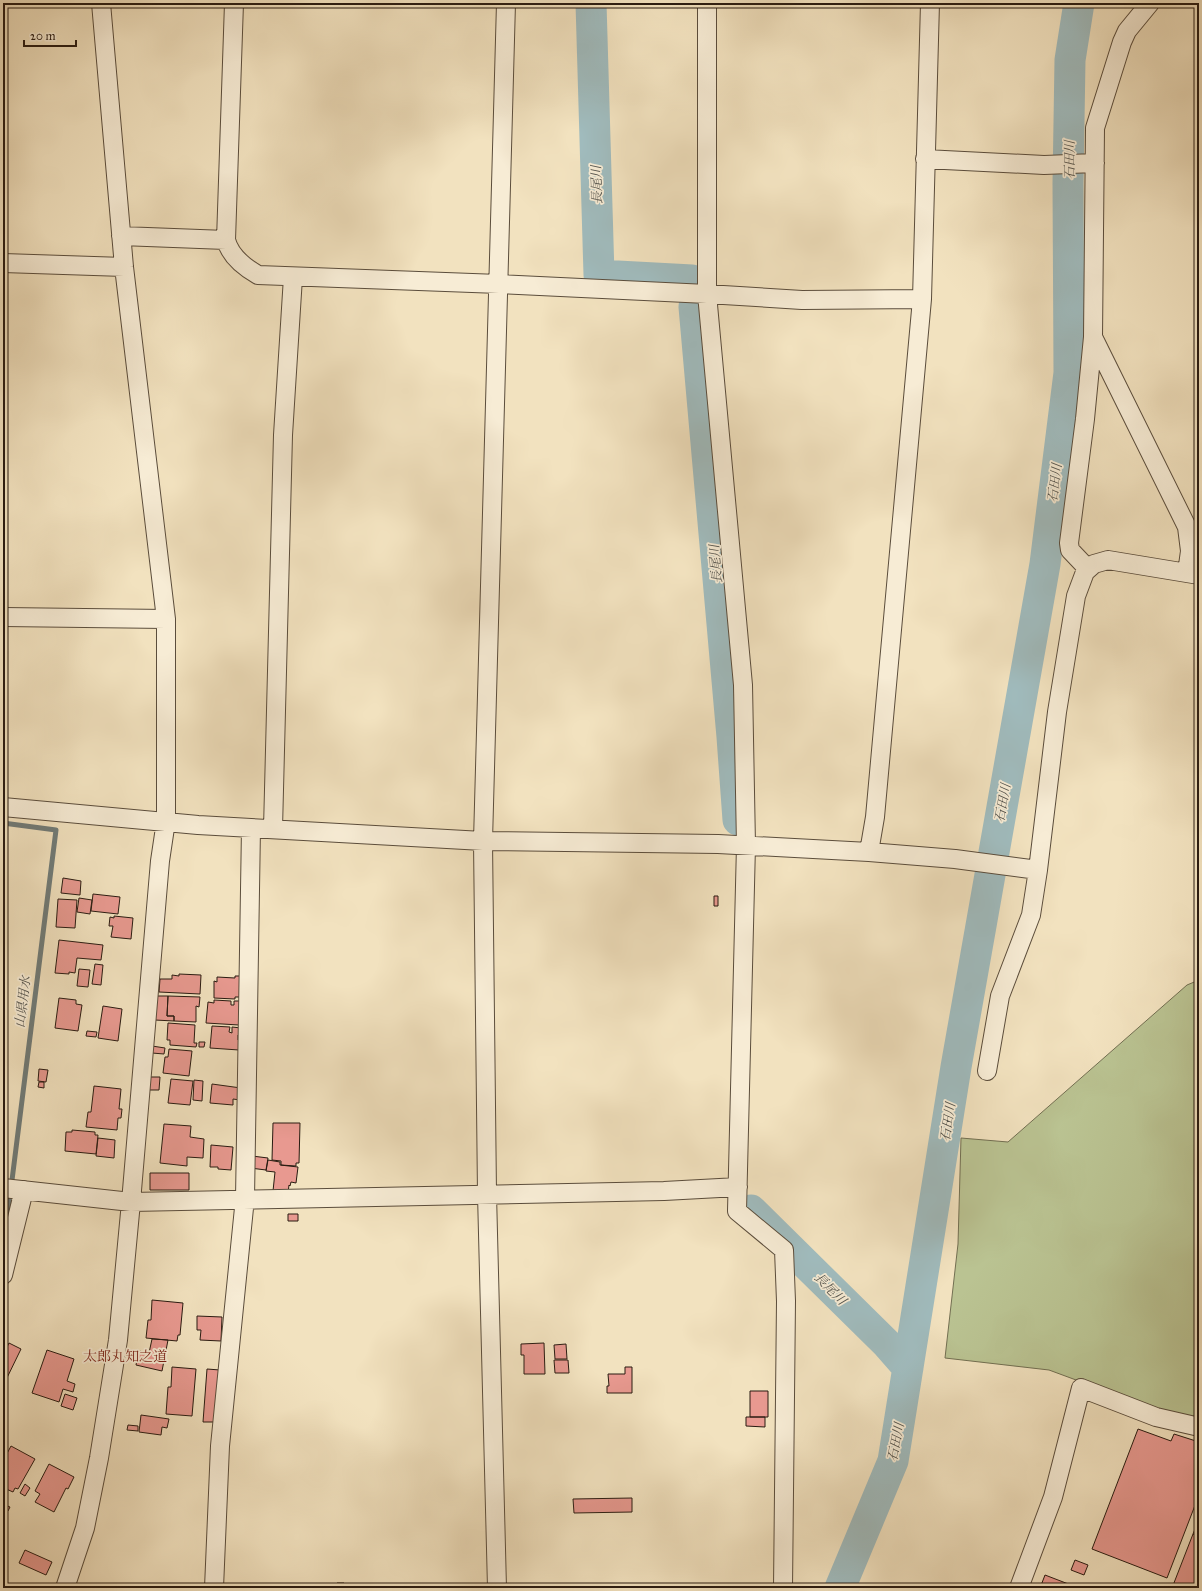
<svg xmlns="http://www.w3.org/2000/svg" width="1202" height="1591" viewBox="0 0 1202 1591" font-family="'IM FELL Great Primer','Noto Serif JP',serif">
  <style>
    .green { fill: #bac392; stroke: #726f52 }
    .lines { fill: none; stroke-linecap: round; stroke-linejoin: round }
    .stream { stroke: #707b78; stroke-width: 5 }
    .river { stroke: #a0bbbd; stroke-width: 31 }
    .building { fill: #e89990; stroke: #291b11 }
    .street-casing { stroke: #5b4d3c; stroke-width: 20 }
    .street { stroke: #f7ecd5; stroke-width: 18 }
    .labels { text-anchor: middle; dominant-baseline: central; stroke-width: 3.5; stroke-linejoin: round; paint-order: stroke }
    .water-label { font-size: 13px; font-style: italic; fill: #53534d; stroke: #f7ecd5 }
    .quarter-label { font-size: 14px; fill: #7a1f14; stroke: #f7ecd5 }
  </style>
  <rect width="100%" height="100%" fill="#f2e2bf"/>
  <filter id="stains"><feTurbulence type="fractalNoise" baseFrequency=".005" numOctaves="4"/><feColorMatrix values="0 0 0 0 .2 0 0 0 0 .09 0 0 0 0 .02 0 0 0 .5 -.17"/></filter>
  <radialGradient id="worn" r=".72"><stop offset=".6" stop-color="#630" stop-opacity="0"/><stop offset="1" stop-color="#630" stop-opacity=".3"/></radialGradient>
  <path class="green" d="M 1199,980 L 1199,1421 L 1187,1421 L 1049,1370 L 945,1358 L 958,1244 L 961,1138 L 1008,1142 L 1187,985 Z"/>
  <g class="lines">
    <path class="stream" d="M 3,823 L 56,830 L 9,1204 L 3,1229"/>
    <path class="river" d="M 591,3 L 599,275 L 692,280
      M 694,307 L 732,737 L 738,820
      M 751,1210 L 887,1344 L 908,1368
      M 840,1588 L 893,1461 L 956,1067 L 1045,564 L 1069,373 L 1068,183 L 1070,60 L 1079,3"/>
  </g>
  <path class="building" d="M 63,878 L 81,881 L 80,895 L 61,893 Z
    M 93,894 L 120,897 L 118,914 L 91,911 Z
    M 714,896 L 718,896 L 718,906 L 714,906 Z
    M 79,898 L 92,900 L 90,914 L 77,912 Z
    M 58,899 L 77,900 L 75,928 L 56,927 Z
    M 114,916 L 133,918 L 131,939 L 111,937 L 113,926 L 109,926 L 110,917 L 114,918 Z
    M 59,940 L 103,945 L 101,960 L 77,958 L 75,973 L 69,972 L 69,974 L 55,973 Z
    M 95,964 L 103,965 L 101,985 L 92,984 Z
    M 79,969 L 90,970 L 88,987 L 77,986 Z
    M 179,974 L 201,975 L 200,994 L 159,992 L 160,979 L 172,979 L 172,975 L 179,976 Z
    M 235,976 L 242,976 L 240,997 L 235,997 L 235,999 L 214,998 L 214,981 L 217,982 L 217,977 L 235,978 Z
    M 156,996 L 168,996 L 167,1016 L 174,1016 L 174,1021 L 155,1020 Z
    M 168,996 L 200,997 L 199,1007 L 196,1006 L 196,1022 L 174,1021 L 174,1016 L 167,1016 Z
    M 59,998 L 76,1000 L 76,1004 L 82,1005 L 78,1031 L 55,1028 Z
    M 214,1000 L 231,1001 L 231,1005 L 234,1005 L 234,1001 L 242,1001 L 239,1025 L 206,1023 L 208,1002 L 214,1003 Z
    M 103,1006 L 122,1009 L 118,1041 L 98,1038 Z
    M 168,1023 L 195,1025 L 194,1043 L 197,1043 L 196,1047 L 170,1045 L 170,1040 L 167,1040 Z
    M 212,1026 L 230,1027 L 229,1032 L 232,1033 L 232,1027 L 241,1028 L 241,1035 L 238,1035 L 238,1040 L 240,1040 L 239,1050 L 210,1048 Z
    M 87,1031 L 97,1032 L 96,1037 L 86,1036 Z
    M 199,1042 L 205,1042 L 204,1047 L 199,1047 Z
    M 152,1046 L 165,1048 L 164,1054 L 152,1053 Z
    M 169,1049 L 192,1051 L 189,1076 L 163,1073 L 165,1057 L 168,1057 Z
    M 39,1069 L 48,1070 L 46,1082 L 38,1081 Z
    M 150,1077 L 160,1077 L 159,1090 L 149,1090 Z
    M 171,1079 L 193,1081 L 190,1105 L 168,1103 Z
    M 194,1080 L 203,1081 L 202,1101 L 193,1100 Z
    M 39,1082 L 44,1082 L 44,1088 L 38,1087 Z
    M 212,1084 L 241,1088 L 240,1100 L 233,1099 L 233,1105 L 210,1103 Z
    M 94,1086 L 121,1089 L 119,1109 L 122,1109 L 121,1118 L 118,1118 L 117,1130 L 86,1127 L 88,1112 L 91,1112 Z
    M 273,1123 L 300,1123 L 299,1163 L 296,1163 L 296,1166 L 281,1165 L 281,1161 L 272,1160 Z
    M 164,1124 L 191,1126 L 190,1137 L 204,1139 L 203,1158 L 187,1157 L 187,1166 L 160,1163 Z
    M 72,1130 L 95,1132 L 95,1135 L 98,1135 L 96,1154 L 65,1151 L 66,1132 L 72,1132 Z
    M 98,1138 L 115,1140 L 114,1158 L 96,1156 Z
    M 211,1145 L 233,1147 L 231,1170 L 218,1169 L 218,1167 L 210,1167 Z
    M 252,1156 L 268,1158 L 266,1170 L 250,1168 Z
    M 268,1160 L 280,1162 L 280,1165 L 298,1167 L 296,1183 L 291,1182 L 290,1186 L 289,1185 L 288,1193 L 273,1191 L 275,1172 L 266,1171 Z
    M 150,1173 L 189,1173 L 189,1190 L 150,1190 Z
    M 288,1214 L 298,1214 L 298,1221 L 288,1221 Z
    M 152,1300 L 183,1303 L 180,1335 L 178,1335 L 177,1341 L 146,1338 L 148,1320 L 151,1320 Z
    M 197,1316 L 222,1317 L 221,1341 L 200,1340 L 201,1330 L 197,1330 Z
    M 152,1339 L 168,1340 L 162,1371 L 136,1365 L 139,1351 L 149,1353 Z
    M 9,1343 L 21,1349 L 3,1386 L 3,1355 Z
    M 544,1343 L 545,1374 L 524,1374 L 524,1355 L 521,1355 L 521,1344 Z
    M 566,1344 L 567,1359 L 555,1359 L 554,1345 Z
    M 47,1350 L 74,1359 L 67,1381 L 75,1384 L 73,1392 L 63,1389 L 59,1402 L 32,1393 Z
    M 554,1360 L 568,1360 L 569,1373 L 555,1373 Z
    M 172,1367 L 196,1369 L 192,1416 L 166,1414 L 168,1387 L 171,1387 Z
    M 625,1367 L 632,1367 L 632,1393 L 607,1393 L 607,1386 L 609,1386 L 608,1374 L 625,1374 Z
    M 207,1369 L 220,1370 L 218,1422 L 203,1422 Z
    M 750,1391 L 768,1391 L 768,1417 L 750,1417 Z
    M 65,1394 L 77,1398 L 73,1410 L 61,1406 Z
    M 141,1415 L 169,1419 L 167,1428 L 162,1427 L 161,1435 L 139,1432 Z
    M 746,1417 L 765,1417 L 765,1427 L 746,1426 Z
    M 128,1425 L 138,1426 L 138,1431 L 127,1430 Z
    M 1138,1429 L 1171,1441 L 1174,1434 L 1199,1442 L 1199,1495 L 1167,1578 L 1092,1549 Z
    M 11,1446 L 35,1459 L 18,1489 L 15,1488 L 13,1492 L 4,1488 L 7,1483 L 3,1481 L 3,1461 Z
    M 49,1464 L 74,1477 L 68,1489 L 66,1488 L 54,1512 L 35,1502 L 40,1494 L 35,1491 Z
    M 25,1484 L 30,1488 L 25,1496 L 20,1493 Z
    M 632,1498 L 632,1512 L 574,1513 L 573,1499 Z
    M 3,1504 L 10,1507 L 8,1511 L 3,1509 Z
    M 1199,1519 L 1199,1536 L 1193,1534 Z
    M 1193,1534 L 1199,1536 L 1199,1588 L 1172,1588 Z
    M 25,1550 L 52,1562 L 46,1575 L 19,1563 Z
    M 1075,1560 L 1088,1565 L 1084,1575 L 1071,1570 Z
    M 1045,1575 L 1071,1585 L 1070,1588 L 1040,1588 Z
    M 337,1583 L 344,1583 L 344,1588 L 337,1588 Z"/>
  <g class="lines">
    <defs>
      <path id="street" d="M 234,3 L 226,240 C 230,256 244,267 258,275 L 499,284 L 707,294 L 802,300 L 922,299
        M 707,3 L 707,294 L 743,685 L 746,845 L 737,1211 L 784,1250 L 786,1301 L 783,1588
        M 1150,3 L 1127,31 L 1122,42 L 1095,128 L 1093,337 L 1187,527 L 1190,551 L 1187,573
        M 925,159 L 1044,165 L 1095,163
        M 121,236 L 226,240
        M 3,263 L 124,267
        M 1088,569 L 1070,550 L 1069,543 L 1085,419 L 1093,337
        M 3,617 L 166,619
        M 3,807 L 198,825 L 483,841 L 718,844 L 869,852 L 955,859 L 1038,870
        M 273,829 L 283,435 L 293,277
        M 869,852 L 875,817 L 922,299 L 930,3
        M 987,1071 L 1000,996 L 1031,915 L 1038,870 L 1057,712 L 1076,596 L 1085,572 L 1094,564 L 1108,560 L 1199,575
        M 3,1188 L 131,1202 L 664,1191 L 738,1187
        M 3,1275 L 24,1190
        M 65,1588 L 85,1528 L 99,1458 L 118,1340 L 131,1202 L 160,861 L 166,821 L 166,619 L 124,267 L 101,3
        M 214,1588 L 220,1446 L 245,1198 L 251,828
        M 497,1588 L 487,1194 L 483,841 L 506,3
        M 1019,1588 L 1053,1497 L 1081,1388 L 1156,1417 L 1195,1426 L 1199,1426"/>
    </defs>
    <use href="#street" class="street-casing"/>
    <use href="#street" class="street"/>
  </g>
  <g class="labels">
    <g class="water-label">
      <text transform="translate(1070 160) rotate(-90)">石田川</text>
      <text transform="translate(597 185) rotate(-92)">長尾川</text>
      <text transform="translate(1055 483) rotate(-83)">石田川</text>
      <text transform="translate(716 564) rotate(-95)">長尾川</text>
      <text transform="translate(1003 803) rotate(-80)">石田川</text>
      <text transform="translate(23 1002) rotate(-83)">山県用水</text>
      <text transform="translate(948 1122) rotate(-81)">石田川</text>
      <text transform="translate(830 1289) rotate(45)">長尾川</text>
      <text transform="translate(896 1442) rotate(-79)">石田川</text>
    </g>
    <g class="quarter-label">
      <text x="125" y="1356">太郎丸知之道</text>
    </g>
  </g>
  <rect width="1202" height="1591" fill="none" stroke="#f2e2bf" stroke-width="16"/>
  <rect x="4" y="4" width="1194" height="1583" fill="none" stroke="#291b11" stroke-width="2"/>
  <rect x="8" y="8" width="1186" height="1575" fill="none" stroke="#291b11"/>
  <path d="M24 40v6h52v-6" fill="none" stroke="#291b11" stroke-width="2"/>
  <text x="30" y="40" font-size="12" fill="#291b11" stroke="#f7ecd5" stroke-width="3" paint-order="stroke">20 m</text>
  <rect width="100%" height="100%" filter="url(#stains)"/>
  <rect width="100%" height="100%" fill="url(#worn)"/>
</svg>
